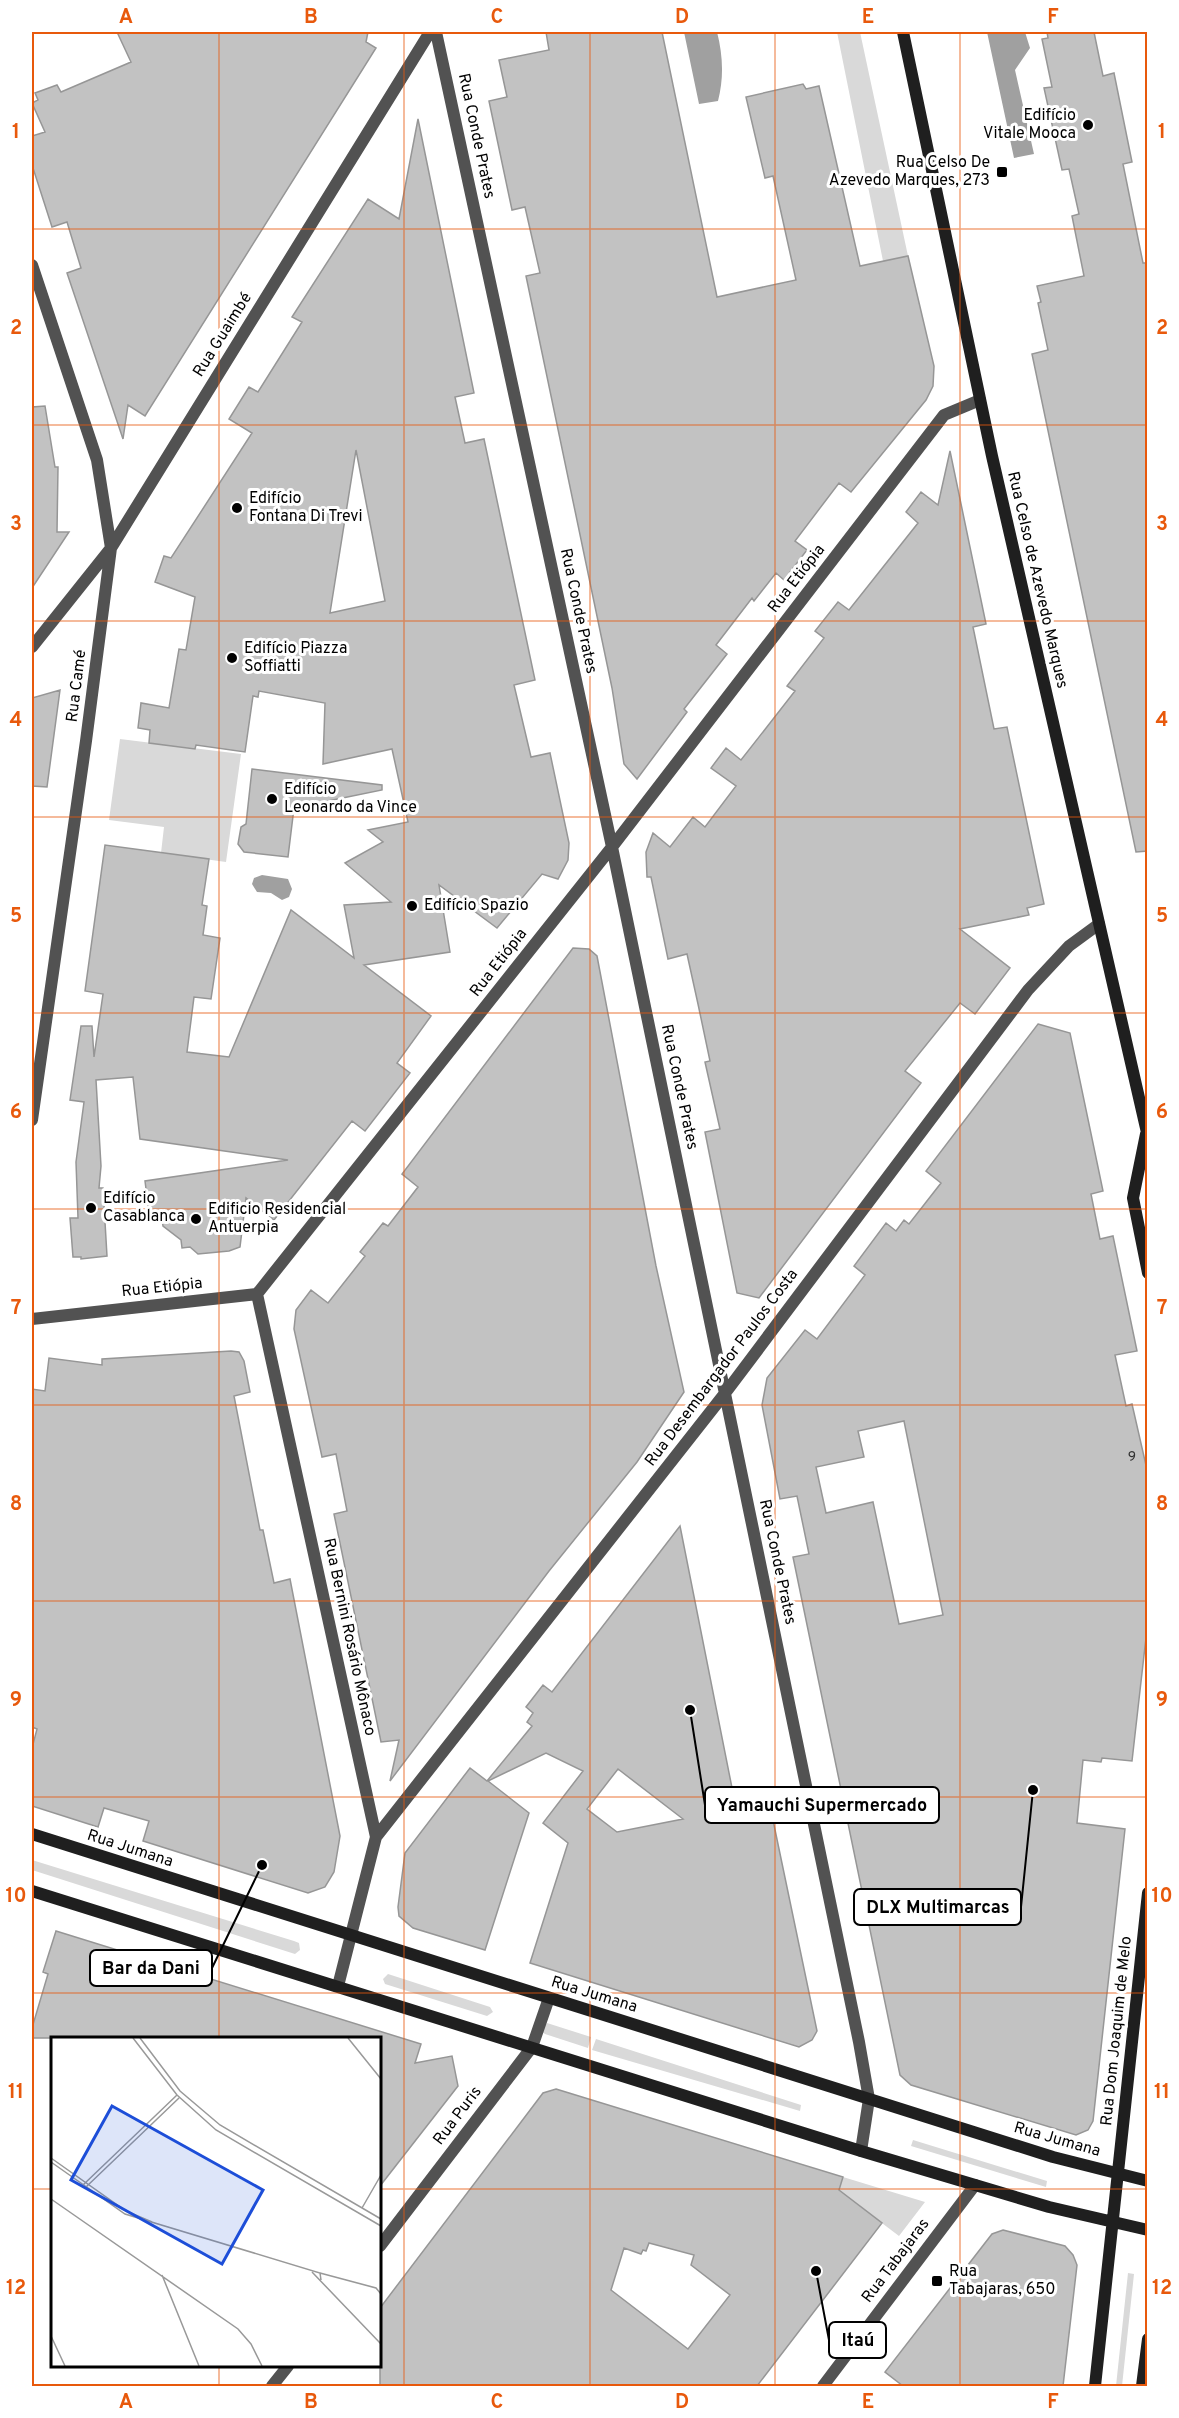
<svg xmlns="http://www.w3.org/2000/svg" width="1179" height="2418" viewBox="0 0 1179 2418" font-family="Overpass,sans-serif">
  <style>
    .green { fill: #d9d9d9 }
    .water { fill: #a0a0a0 }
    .building { fill: #c2c2c2; stroke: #969696; stroke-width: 1.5; fill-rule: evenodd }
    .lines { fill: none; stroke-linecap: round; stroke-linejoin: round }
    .street { stroke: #525252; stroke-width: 12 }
    .secondary { stroke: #1f1f1f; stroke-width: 12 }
    .grid { fill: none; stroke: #e8590c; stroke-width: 1.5; stroke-opacity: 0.55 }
    .poi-dot { fill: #000; stroke: #fff; stroke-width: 2 }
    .labels { text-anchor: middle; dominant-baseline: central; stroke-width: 6; stroke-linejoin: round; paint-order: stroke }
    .number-label { font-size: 14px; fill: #303030 }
    .poi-label { font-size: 16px; fill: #000; stroke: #fff; text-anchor: start }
    .street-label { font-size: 16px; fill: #000; stroke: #fff }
    .inset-road { fill: none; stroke: #999; stroke-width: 1.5 }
    .view { fill: #1d4ed8; fill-opacity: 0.15; stroke: #1d4ed8; stroke-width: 3 }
    .inset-edge { fill: none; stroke: #000; stroke-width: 3 }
    .leader { fill: none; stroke: #000; stroke-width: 2 }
    .callout-dot { fill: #000; stroke: #fff; stroke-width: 2 }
    .callout { fill: #fff; stroke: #000; stroke-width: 2 }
    .callout-label { font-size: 18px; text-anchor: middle; font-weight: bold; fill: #000 }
    .neatline { fill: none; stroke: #e8590c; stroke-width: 2 }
    .grid-label { font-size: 20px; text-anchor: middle; font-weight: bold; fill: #e8590c }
  </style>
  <rect width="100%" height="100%" fill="#fff"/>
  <path class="green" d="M 837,32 L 860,32 L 908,256 L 883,261 Z
    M 120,739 L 241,754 L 226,862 L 161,853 L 164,827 L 109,820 Z
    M 32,1860 L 294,1941 L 299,1943 L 300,1950 L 295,1954 L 32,1870 Z
    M 388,1974 L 490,2007 L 493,2012 L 487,2016 L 385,1984 L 383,1979 Z
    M 547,2023 L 591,2037 L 588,2048 L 545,2034 L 541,2031 Z
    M 596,2039 L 801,2105 L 800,2111 L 592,2050 Z
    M 913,2140 L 1047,2181 L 1046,2187 L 911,2146 Z
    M 843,2177 L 925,2202 L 899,2236 L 866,2211 L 833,2210 Z
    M 1128,2273 L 1134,2274 L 1122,2386 L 1116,2386 Z"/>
  <path class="water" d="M 684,32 L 717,32 C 723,55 724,78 718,101 L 699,104 Z
    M 987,32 L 1025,32 L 1030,48 L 1015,70 L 1034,154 L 1014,158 Z
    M 262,875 L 288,879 L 292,889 L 289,897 L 282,900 L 271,893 L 257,892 L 252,884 L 254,878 Z"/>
  <path class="building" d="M 117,32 L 368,32 L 366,42 L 376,48 L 145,416 L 128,405 L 123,439 L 67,273 L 81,268 L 67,222 L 52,227 L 32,165 L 32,136 L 45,132 L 32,103 L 38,100 L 35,93 L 57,85 L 61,92 L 131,62 Z
    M 546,32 L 662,32 L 717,297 L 796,280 L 773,176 L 765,178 L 746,97 L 803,84 L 806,89 L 819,86 L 860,266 L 908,256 L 934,366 L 933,386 L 926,400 L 851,492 L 839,483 L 795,541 L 807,550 L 784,580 L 776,573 L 754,601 L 752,598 L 716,645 L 727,654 L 684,709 L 687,712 L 637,779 L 624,764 L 612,688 L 526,276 L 540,273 L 525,207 L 512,210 L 489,101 L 507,97 L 499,60 L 549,50 Z
    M 1047,32 L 1094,32 L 1103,76 L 1114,73 L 1132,162 L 1123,164 L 1143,263 L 1148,263 L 1148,851 L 1136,852 L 1032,354 L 1048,350 L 1038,303 L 1041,302 L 1037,286 L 1084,276 L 1072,216 L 1079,214 L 1069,169 L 1062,170 L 1044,88 L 1052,87 L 1042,39 L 1048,38 Z
    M 418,119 L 474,393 L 455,397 L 465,443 L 484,439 L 535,680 L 514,685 L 531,757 L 550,753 L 569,843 L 568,860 L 558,879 L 542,874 L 497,928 L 439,885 L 450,952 L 364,965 L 431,1016 L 397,1063 L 410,1073 L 365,1131 L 352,1121 L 274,1220 L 246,1198 L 240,1247 L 229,1251 L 198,1254 L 190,1247 L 182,1248 L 181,1240 L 163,1226 L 161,1212 L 149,1213 L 145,1181 L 288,1160 L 140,1139 L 133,1077 L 96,1080 L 101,1166 L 99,1188 L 103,1188 L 107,1256 L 81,1259 L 81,1257 L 73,1257 L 70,1218 L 78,1218 L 76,1162 L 84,1102 L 70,1100 L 81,1026 L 92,1026 L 94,1057 L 103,994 L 85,991 L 105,845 L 209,859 L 202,905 L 207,906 L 203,935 L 220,938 L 211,999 L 194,997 L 187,1052 L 229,1057 L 291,910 L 354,958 L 344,905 L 391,902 L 345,863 L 383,842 L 368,830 L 408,822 L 392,749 L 323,764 L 325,703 L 259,691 L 258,697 L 253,696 L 245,752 L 196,745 L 195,749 L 149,743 L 150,730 L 138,728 L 141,703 L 169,708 L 179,649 L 186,650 L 195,597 L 155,582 L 164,556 L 171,558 L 252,433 L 229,419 L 249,387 L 258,392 L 302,322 L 292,317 L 368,199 L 399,219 ZM 356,450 L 385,601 L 330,613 Z
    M 45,406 L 55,467 L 58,467 L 57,532 L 69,532 L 32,588 L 32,407 Z
    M 950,451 L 986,624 L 973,627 L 994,729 L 1007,727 L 1044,904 L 1027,908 L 1029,915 L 960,929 L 1010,968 L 975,1014 L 960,1003 L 905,1071 L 921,1083 L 759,1298 L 737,1293 L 705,1132 L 720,1129 L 705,1062 L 710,1061 L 698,1004 L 687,954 L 668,959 L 651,877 L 647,877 L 646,852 L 653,833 L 670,847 L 693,817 L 705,827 L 736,786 L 711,768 L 726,748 L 741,760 L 795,691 L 787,686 L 824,638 L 815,631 L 838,602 L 849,610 L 918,523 L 906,512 L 921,492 L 938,505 Z
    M 60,690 L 47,787 L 32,786 L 32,698 Z
    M 252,769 L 382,785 L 382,790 L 294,808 L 288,857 L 244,852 L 238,844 L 241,827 L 246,824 Z
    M 573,948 L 589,949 L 597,956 L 656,1266 L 684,1392 L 637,1462 L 549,1571 L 390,1781 L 399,1740 L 381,1742 L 334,1514 L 347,1511 L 336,1454 L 322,1457 L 294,1329 L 296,1310 L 311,1290 L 328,1303 L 365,1256 L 360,1252 L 383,1223 L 388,1226 L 418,1187 L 402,1174 Z
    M 1038,1024 L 1070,1033 L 1103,1191 L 1091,1194 L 1100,1239 L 1113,1236 L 1137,1351 L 1115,1355 L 1126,1406 L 1132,1404 L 1148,1474 L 1148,1620 L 1132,1761 L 1102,1758 L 1101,1762 L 1083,1760 L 1077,1823 L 1125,1829 L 1093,2121 L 1088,2130 L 1076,2135 L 911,2085 L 900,2075 L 793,1557 L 809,1554 L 797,1496 L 780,1499 L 762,1405 L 767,1378 L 805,1330 L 817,1339 L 865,1275 L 854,1266 L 886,1223 L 896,1231 L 904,1220 L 909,1224 L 941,1183 L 926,1171 ZM 904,1421 L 943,1615 L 899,1624 L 873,1502 L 826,1513 L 816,1467 L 864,1457 L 858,1431 Z
    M 231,1351 L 239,1352 L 244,1361 L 250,1392 L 234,1396 L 260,1530 L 263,1530 L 274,1583 L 290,1579 L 340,1836 L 334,1872 L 325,1887 L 308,1893 L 143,1841 L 149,1821 L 104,1808 L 98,1827 L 32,1806 L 32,1748 L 37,1729 L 32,1727 L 32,1389 L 45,1391 L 49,1358 L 102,1365 L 102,1359 Z
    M 680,1526 L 736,1808 L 769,1801 L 817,2031 L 812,2040 L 799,2047 L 530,1963 L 568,1843 L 543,1823 L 583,1771 L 546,1753 L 488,1781 L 529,1813 L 485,1950 L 413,1928 L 399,1916 L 398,1907 L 405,1853 L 470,1768 L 487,1781 L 532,1726 L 527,1722 L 533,1713 L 526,1707 L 543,1685 L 552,1692 ZM 618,1769 L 683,1819 L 617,1832 L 587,1809 Z
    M 56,1931 L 421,2044 L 415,2063 L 452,2056 L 458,2086 L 380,2186 L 380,2038 L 32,2038 L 32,2028 L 48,1974 L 43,1972 Z
    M 556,2089 L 843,2177 L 839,2190 L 882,2223 L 757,2386 L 380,2386 L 380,2308 L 543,2093 ZM 649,2243 L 694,2255 L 691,2265 L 730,2295 L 688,2349 L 611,2290 L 624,2248 L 641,2254 L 643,2250 L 646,2251 Z
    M 1003,2230 L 1065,2246 L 1073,2255 L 1077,2265 L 1063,2386 L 903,2386 L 885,2372 L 992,2234 Z"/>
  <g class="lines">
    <path class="street" d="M 436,32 L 612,847 L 859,2042 L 869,2099 L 861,2151
      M 32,265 L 97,460 L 111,548 L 86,741 L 32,1120
      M 32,647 L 111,548 L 430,32
      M 257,1294 L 376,1837 L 338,1986
      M 32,1319 L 257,1294 L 612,847 L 944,415 L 980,400
      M 376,1837 L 726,1392 L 1028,990 L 1069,946 L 1099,924
      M 380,2246 L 532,2047 L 549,1998
      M 272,2386 L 288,2366
      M 823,2386 L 975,2185"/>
    <path class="secondary" d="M 903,32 L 992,456 L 1148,1137
      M 1146,1134 L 1133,1198 L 1148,1273
      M 32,1834 L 1053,2157 L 1148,2181
      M 32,1891 L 861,2151 L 1049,2207 L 1148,2230
      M 1095,2386 L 1148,1893
      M 1142,2386 L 1148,2339"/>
  </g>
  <path class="grid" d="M 219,32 L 219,2038M 404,32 L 404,2386M 590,32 L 590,2386M 775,32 L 775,2386M 960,32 L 960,2386M 32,229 L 1148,229M 32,425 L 1148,425M 32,621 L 1148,621M 32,817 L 1148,817M 32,1013 L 1148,1013M 32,1209 L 1148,1209M 32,1405 L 1148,1405M 32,1601 L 1148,1601M 32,1797 L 1148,1797M 32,1993 L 1148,1993M 32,2189 L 52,2189M 380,2189 L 1148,2189M 219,2366 L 219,2386"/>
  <g class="poi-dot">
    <circle cx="1088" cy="125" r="6"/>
    <rect x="996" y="166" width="12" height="12" rx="3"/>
    <circle cx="237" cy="508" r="6"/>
    <circle cx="232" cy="658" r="6"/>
    <circle cx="272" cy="799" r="6"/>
    <circle cx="412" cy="906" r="6"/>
    <circle cx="91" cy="1208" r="6"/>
    <circle cx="196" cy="1219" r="6"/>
    <rect x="931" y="2275" width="12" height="12" rx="3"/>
  </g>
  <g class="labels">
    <g class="number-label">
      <text x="1132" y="1456">9</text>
    </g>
    <g class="poi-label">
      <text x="1076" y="116" text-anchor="end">Edifício<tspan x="1076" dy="18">Vitale Mooca</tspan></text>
      <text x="990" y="163" text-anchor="end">Rua Celso De<tspan x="990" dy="18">Azevedo Marques, 273</tspan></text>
      <text x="249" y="499">Edifício<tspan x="249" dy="18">Fontana Di Trevi</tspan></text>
      <text x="244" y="649">Edifício Piazza<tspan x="244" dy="18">Soffiatti</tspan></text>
      <text x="284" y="790">Edifício<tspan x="284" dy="18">Leonardo da Vince</tspan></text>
      <text x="424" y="906">Edifício Spazio</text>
      <text x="103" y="1199">Edifício<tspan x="103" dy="18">Casablanca</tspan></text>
      <text x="208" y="1210">Edificio Residencial<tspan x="208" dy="18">Antuerpia</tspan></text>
      <text x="949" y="2272">Rua<tspan x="949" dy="18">Tabajaras, 650</tspan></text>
    </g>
    <g class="street-label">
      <text transform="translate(476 136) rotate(78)">Rua Conde Prates</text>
      <text transform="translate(223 335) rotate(-58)">Rua Guaimbé</text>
      <text transform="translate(797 579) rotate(-52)">Rua Etiópia</text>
      <text transform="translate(1037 580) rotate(77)">Rua Celso de Azevedo Marques</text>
      <text transform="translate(578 611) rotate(78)">Rua Conde Prates</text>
      <text transform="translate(77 686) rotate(-83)">Rua Camé</text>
      <text transform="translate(499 963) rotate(-52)">Rua Etiópia</text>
      <text transform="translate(679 1087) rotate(78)">Rua Conde Prates</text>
      <text transform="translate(162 1288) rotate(-6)">Rua Etiópia</text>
      <text transform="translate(722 1368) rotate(-53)">Rua Desembargador Paulos Costa</text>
      <text transform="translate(777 1562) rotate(78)">Rua Conde Prates</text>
      <text transform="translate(349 1637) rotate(78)">Rua Bernini Rosário Mônaco</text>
      <text transform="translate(130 1849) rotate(18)">Rua Jumana</text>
      <text transform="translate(594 1995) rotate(17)">Rua Jumana</text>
      <text transform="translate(1117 2031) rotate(-84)">Rua Dom Joaquim de Melo</text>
      <text transform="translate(458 2116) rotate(-53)">Rua Puris</text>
      <text transform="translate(1057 2140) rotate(16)">Rua Jumana</text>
      <text transform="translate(896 2261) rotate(-53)">Rua Tabajaras</text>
    </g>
  </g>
  <g transform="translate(51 2037)">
    <rect width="330" height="330" fill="#fff"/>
    <path class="inset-road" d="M 82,1 L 126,58 L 165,93 L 330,189M 89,1 L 129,54 L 169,88 L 330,182M 297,1 L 330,42M 0,121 L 75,174 L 101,185M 0,125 L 74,177 L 269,236 L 270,243M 32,148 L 126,58M 35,150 L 128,61M 0,162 L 187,292 L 200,307 L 211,329M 311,171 L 330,138M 261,235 L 330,307M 269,236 L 325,251 L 330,257M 111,238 L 148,329M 0,299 L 14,329"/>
    <path class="view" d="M 61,69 L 212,153 L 171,227 L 20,143 Z"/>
    <rect width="330" height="330" class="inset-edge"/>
  </g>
  <path class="leader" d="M690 1710L705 1805M1033 1790L1021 1907M262 1865L212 1968M816 2271L829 2340"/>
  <g class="callout-dot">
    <circle cx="690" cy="1710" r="6"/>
    <circle cx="1033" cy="1790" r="6"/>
    <circle cx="262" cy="1865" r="6"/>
    <circle cx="816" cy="2271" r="6"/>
  </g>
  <g class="callout">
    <rect x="705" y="1787" width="234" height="36" rx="6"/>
    <rect x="854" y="1889" width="167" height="36" rx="6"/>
    <rect x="90" y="1950" width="122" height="36" rx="6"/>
    <rect x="829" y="2322" width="57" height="36" rx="6"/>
  </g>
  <g class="callout-label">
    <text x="822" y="1811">Yamauchi Supermercado</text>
    <text x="938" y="1913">DLX Multimarcas</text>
    <text x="151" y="1974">Bar da Dani</text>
    <text x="858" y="2346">Itaú</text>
  </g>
  <rect width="1179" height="2418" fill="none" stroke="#ffffff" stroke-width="66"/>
  <rect x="33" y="33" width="1113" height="2352" class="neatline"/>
  <g class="grid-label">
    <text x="126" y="23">A</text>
    <text x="311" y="23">B</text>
    <text x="497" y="23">C</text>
    <text x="682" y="23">D</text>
    <text x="868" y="23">E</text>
    <text x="1053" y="23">F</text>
    <text x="16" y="138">1</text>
    <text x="1162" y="138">1</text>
    <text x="16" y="334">2</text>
    <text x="1162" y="334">2</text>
    <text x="16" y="530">3</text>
    <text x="1162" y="530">3</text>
    <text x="16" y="726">4</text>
    <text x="1162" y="726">4</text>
    <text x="16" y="922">5</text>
    <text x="1162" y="922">5</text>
    <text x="16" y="1118">6</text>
    <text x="1162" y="1118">6</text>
    <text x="16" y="1314">7</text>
    <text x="1162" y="1314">7</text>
    <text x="16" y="1510">8</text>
    <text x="1162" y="1510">8</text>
    <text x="16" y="1706">9</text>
    <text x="1162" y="1706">9</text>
    <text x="16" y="1902">10</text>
    <text x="1162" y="1902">10</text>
    <text x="16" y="2098">11</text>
    <text x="1162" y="2098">11</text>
    <text x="16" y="2294">12</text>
    <text x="1162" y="2294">12</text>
    <text x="126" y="2408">A</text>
    <text x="311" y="2408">B</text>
    <text x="497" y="2408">C</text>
    <text x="682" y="2408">D</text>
    <text x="868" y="2408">E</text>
    <text x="1053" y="2408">F</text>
  </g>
</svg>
